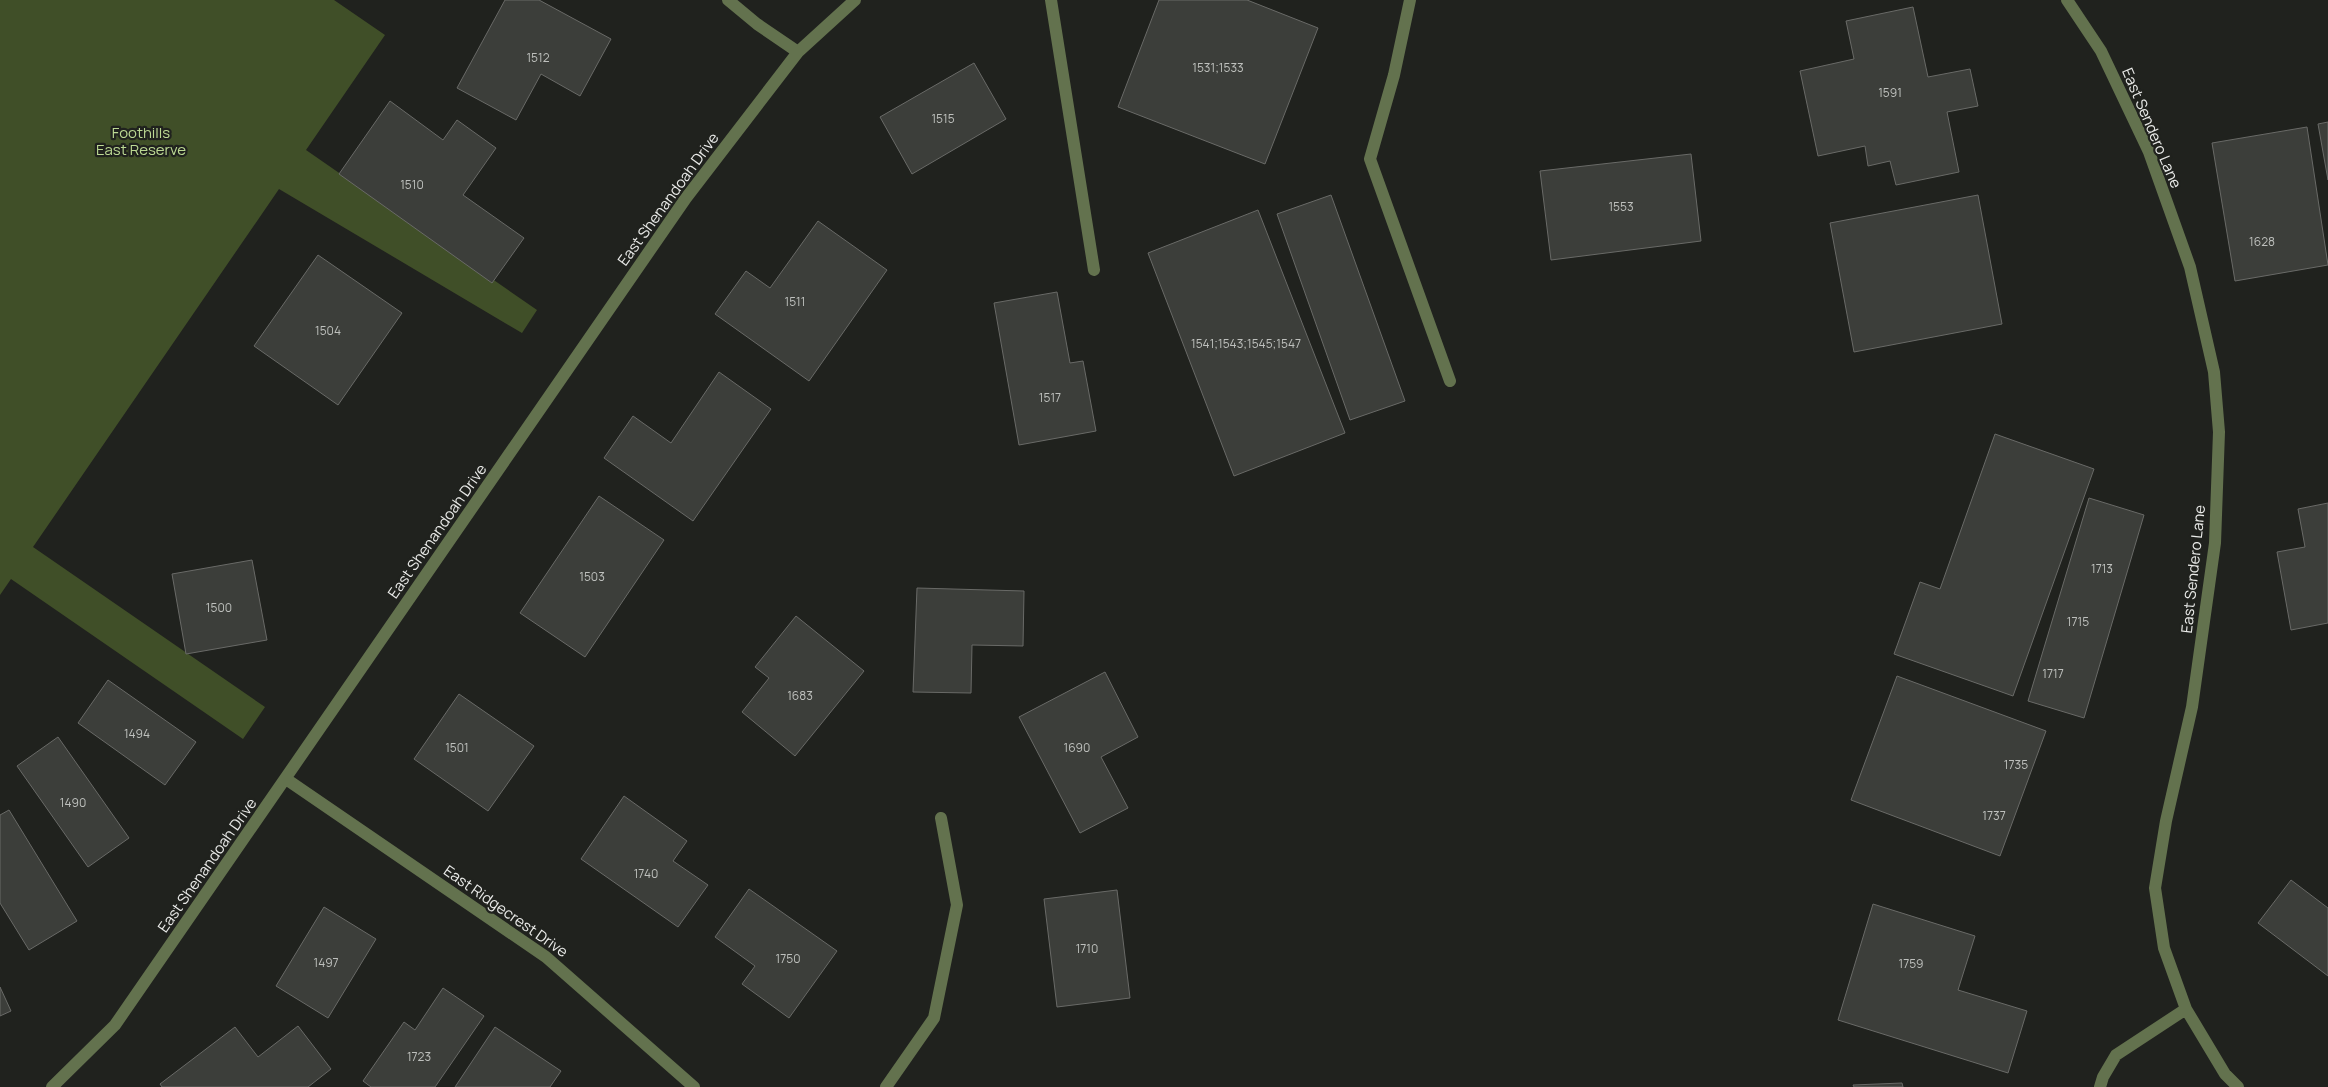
<svg xmlns="http://www.w3.org/2000/svg" width="2328" height="1087" viewBox="0 0 2328 1087" font-family="Manrope,sans-serif">
  <style>
    .green { fill: #404f28 }
    .building { fill: #3c3e3a; stroke: #696a67 }
    .lines { fill: none; stroke-linecap: round; stroke-linejoin: round }
    .minor { stroke: #63724e; stroke-width: 12 }
    .labels { text-anchor: middle; dominant-baseline: central; stroke-width: 4.5; stroke-linejoin: round; paint-order: stroke }
    .number-label { font-size: 12px; fill: #bec0bd }
    .street-label { font-size: 15px; fill: #eaebe9; stroke: #20221e }
    .park-label { font-size: 15px; fill: #bcd993; stroke: #20221e }
  </style>
  <rect width="100%" height="100%" fill="#20221e"/>
  <path class="green" d="M 0,0 L 334,0 L 385,35 L 306,150 L 537,310 L 522,333 L 279,189 L 33,547 L 265,707 L 243,739 L 11,579 L 0,595 Z"/>
  <path class="building" d="M 505,0 L 539,0 L 611,39 L 580,96 L 541,74 L 516,120 L 457,88 Z
    M 1159,0 L 1247,0 L 1318,28 L 1265,164 L 1118,107 Z
    M 1913,7 L 1928,77 L 1970,69 L 1978,106 L 1947,112 L 1959,172 L 1896,185 L 1890,161 L 1868,166 L 1865,146 L 1818,156 L 1800,71 L 1854,59 L 1846,21 Z
    M 974,63 L 1006,119 L 912,174 L 880,117 Z
    M 390,101 L 443,140 L 457,120 L 496,148 L 463,195 L 524,238 L 492,283 L 339,174 Z
    M 2328,122 L 2328,180 L 2318,124 Z
    M 2307,127 L 2328,265 L 2235,281 L 2212,143 Z
    M 1691,154 L 1701,241 L 1551,260 L 1540,171 Z
    M 1331,195 L 1405,401 L 1350,420 L 1277,214 Z
    M 1978,195 L 2002,324 L 1854,352 L 1830,223 Z
    M 1258,210 L 1345,433 L 1234,476 L 1148,253 Z
    M 818,221 L 887,270 L 809,381 L 715,314 L 746,271 L 770,288 Z
    M 318,255 L 402,313 L 338,405 L 254,346 Z
    M 1057,292 L 1070,363 L 1083,361 L 1096,431 L 1019,445 L 994,303 Z
    M 719,372 L 771,409 L 693,521 L 604,458 L 633,416 L 671,443 Z
    M 1995,434 L 2094,469 L 2013,696 L 1894,654 L 1920,582 L 1940,589 Z
    M 599,496 L 664,540 L 585,657 L 520,613 Z
    M 2089,498 L 2144,515 L 2084,718 L 2028,701 Z
    M 2328,503 L 2328,623 L 2291,630 L 2277,552 L 2305,547 L 2298,509 Z
    M 252,560 L 267,640 L 186,654 L 172,574 Z
    M 917,588 L 1024,591 L 1023,646 L 972,645 L 971,693 L 913,692 Z
    M 796,616 L 864,671 L 795,756 L 742,712 L 769,678 L 755,667 Z
    M 1105,672 L 1138,737 L 1101,757 L 1128,808 L 1080,833 L 1019,717 Z
    M 1897,676 L 2046,731 L 2000,856 L 1851,800 Z
    M 108,680 L 196,742 L 165,785 L 78,723 Z
    M 459,694 L 534,746 L 488,811 L 414,759 Z
    M 58,737 L 129,838 L 88,867 L 17,766 Z
    M 624,796 L 687,841 L 673,861 L 708,885 L 678,927 L 581,859 Z
    M 9,810 L 77,921 L 29,950 L 0,903 L 0,815 Z
    M 2291,880 L 2328,908 L 2328,976 L 2258,923 Z
    M 749,889 L 837,951 L 789,1018 L 742,984 L 755,966 L 715,937 Z
    M 1117,890 L 1130,998 L 1057,1007 L 1044,899 Z
    M 1873,904 L 1975,936 L 1958,990 L 2027,1011 L 2008,1073 L 1838,1020 Z
    M 324,907 L 376,939 L 328,1018 L 276,986 Z
    M 0,987 L 11,1011 L 0,1016 Z
    M 443,988 L 484,1016 L 435,1087 L 371,1087 L 363,1081 L 404,1022 L 415,1030 Z
    M 298,1026 L 331,1069 L 308,1087 L 162,1087 L 160,1084 L 235,1027 L 258,1057 Z
    M 495,1027 L 561,1071 L 550,1087 L 455,1087 Z
    M 1902,1083 L 1903,1087 L 1854,1087 L 1853,1085 Z"/>
  <g class="lines">
    <path class="minor" d="M 728,0 L 757,24 L 798,52
      M 1051,0 L 1094,270
      M 1410,0 L 1394,75 L 1370,159 L 1450,381
      M 2067,0 L 2101,51 L 2149,152 L 2190,267 L 2214,372 L 2219,432 L 2215,543 L 2192,707 L 2166,821 L 2155,888 L 2164,948 L 2186,1009 L 2225,1074 L 2238,1087
      M 286,779 L 546,957 L 694,1087
      M 52,1087 L 115,1025 L 686,198 L 798,52 L 855,0
      M 886,1087 L 934,1018 L 957,905 L 941,818
      M 2100,1087 L 2103,1077 L 2116,1055 L 2186,1009"/>
  </g>
  <g class="labels">
    <g class="number-label">
      <text x="538" y="57">1512</text>
      <text x="1218" y="67">1531;1533</text>
      <text x="1890" y="92">1591</text>
      <text x="943" y="118">1515</text>
      <text x="412" y="184">1510</text>
      <text x="1621" y="206">1553</text>
      <text x="2262" y="241">1628</text>
      <text x="795" y="301">1511</text>
      <text x="328" y="330">1504</text>
      <text x="1246" y="343">1541;1543;1545;1547</text>
      <text x="1050" y="397">1517</text>
      <text x="2102" y="568">1713</text>
      <text x="592" y="576">1503</text>
      <text x="219" y="607">1500</text>
      <text x="2078" y="621">1715</text>
      <text x="2053" y="673">1717</text>
      <text x="800" y="695">1683</text>
      <text x="137" y="733">1494</text>
      <text x="457" y="747">1501</text>
      <text x="1077" y="747">1690</text>
      <text x="2016" y="764">1735</text>
      <text x="73" y="802">1490</text>
      <text x="1994" y="815">1737</text>
      <text x="646" y="873">1740</text>
      <text x="1087" y="948">1710</text>
      <text x="788" y="958">1750</text>
      <text x="326" y="962">1497</text>
      <text x="1911" y="963">1759</text>
      <text x="419" y="1056">1723</text>
    </g>
    <g class="street-label">
      <text transform="translate(2152 128) rotate(67)">East Sendero Lane</text>
      <text transform="translate(668 199) rotate(-54)">East Shenandoah Drive</text>
      <text transform="translate(437 531) rotate(-55)">East Shenandoah Drive</text>
      <text transform="translate(2193 569) rotate(-84)">East Sendero Lane</text>
      <text transform="translate(207 865) rotate(-55)">East Shenandoah Drive</text>
      <text transform="translate(506 911) rotate(35)">East Ridgecrest Drive</text>
    </g>
    <g class="park-label">
      <text x="141" y="132">Foothills<tspan x="141" dy="17">East Reserve</tspan></text>
    </g>
  </g>
</svg>
